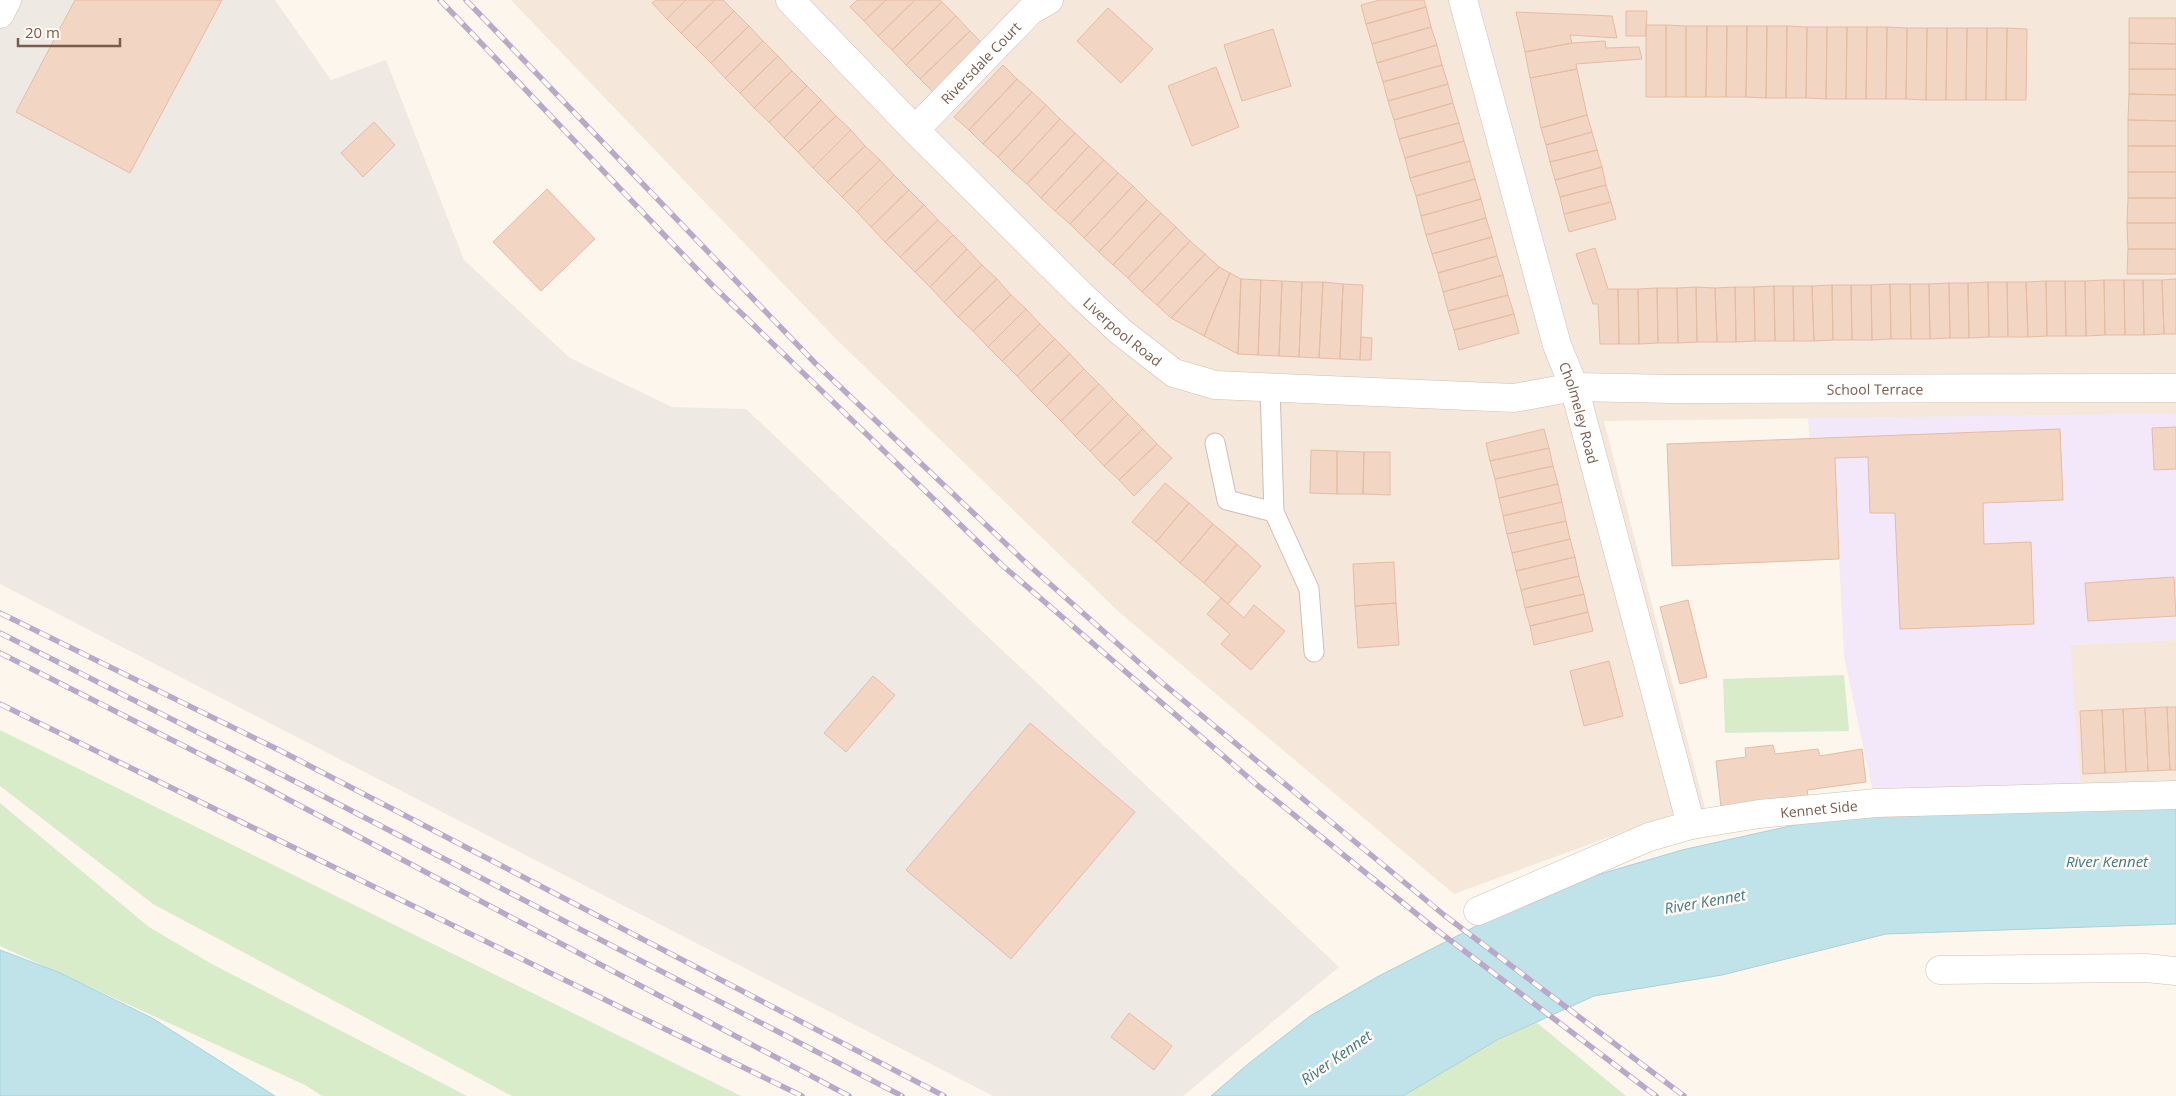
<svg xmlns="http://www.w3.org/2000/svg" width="2176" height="1096" viewBox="0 0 2176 1096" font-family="'Open Sans',sans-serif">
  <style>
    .residential { fill: #f5e8da }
    .industrial { fill: #efe9e4 }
    .education { fill: #f3e8fa }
    .green { fill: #d8ecc9 }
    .water { fill: #bfe3e8; stroke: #a5d3da }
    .building { fill: #f3d5c3; stroke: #e6bba3 }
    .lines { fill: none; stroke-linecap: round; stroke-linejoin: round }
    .lane-casing { stroke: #d1beb0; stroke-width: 21 }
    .street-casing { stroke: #d1beb0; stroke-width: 29 }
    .lane { stroke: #fff; stroke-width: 19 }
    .street { stroke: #fff; stroke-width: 28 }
    .rail-casing { stroke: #b9a8c9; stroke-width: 5.5 }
    .rail { stroke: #fffaf3; stroke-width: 4; stroke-dasharray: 11; stroke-linecap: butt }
    .labels { text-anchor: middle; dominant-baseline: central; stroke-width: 5; stroke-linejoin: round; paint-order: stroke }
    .street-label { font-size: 14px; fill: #7a5c4d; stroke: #fffaf3 }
    .water-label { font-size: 15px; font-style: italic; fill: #437c86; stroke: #fffaf3 }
  </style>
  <rect width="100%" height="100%" fill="#fdf6ec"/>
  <path class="residential" d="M 511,0 L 2176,0 L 2176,414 L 1604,421 L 1705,808 L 1645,824 L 1454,894 L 1120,613 L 838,341 Z
    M 2176,640 L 2176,788 L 2080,784 L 2069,645 Z"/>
  <path class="industrial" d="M 0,0 L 275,0 L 331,80 L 386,60 L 464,260 L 570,358 L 672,407 L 746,409 L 1339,967 L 1183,1096 L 993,1096 L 0,584 Z"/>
  <path class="education" d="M 2176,414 L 2176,640 L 2070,645 L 2080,784 L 1873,792 L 1844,657 L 1835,479 L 1812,478 L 1808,418 Z"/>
  <path class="green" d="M 1844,675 L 1849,731 L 1725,733 L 1723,679 Z
    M 0,730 L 741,1096 L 512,1096 L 153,904 L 0,786 Z
    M 0,803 L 149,927 L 210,963 L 467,1096 L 322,1096 L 305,1085 L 0,946 Z
    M 1536,1022 L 1626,1096 L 1399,1096 L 1441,1068 Z"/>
  <path class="water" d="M 2176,808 L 2176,924 L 1886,934 L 1722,975 L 1594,996 L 1497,1040 L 1403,1096 L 1211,1096 L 1248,1064 L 1310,1016 L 1377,977 L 1484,922 L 1570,883 L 1682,850 L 1799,824 L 1907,812 Z
    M 0,950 L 58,972 L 152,1018 L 275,1096 L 0,1096 Z"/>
  <path class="building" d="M 75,0 L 222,0 L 130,173 L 16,112 Z
    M 656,0 L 686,0 L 667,19 L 652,3 Z
    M 686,0 L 715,0 L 681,33 L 667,19 Z
    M 715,0 L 723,0 L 734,11 L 696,48 L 681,33 Z
    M 857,0 L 886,0 L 864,21 L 850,7 Z
    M 886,0 L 915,0 L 878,36 L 864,21 Z
    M 915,0 L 940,0 L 942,2 L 892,50 L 878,36 Z
    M 1380,0 L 1424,0 L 1426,7 L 1366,24 L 1361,5 Z
    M 942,2 L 956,16 L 906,65 L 892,50 Z
    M 1426,7 L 1431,27 L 1372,44 L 1366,24 Z
    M 1108,8 L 1153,49 L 1121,83 L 1077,41 Z
    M 734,11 L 749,26 L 711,63 L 696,48 Z
    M 1626,11 L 1647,11 L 1646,36 L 1626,36 Z
    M 1516,12 L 1612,16 L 1617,38 L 1570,35 L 1572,43 L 1525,52 Z
    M 956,16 L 970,31 L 920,79 L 906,65 Z
    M 2129,18 L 2176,18 L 2176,44 L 2129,43 Z
    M 1646,25 L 1666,25 L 1666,97 L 1646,97 Z
    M 1666,25 L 1686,26 L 1686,97 L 1666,97 Z
    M 749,26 L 763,41 L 725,78 L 711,63 Z
    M 1686,26 L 1707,26 L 1706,97 L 1686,97 Z
    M 1707,26 L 1727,26 L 1726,97 L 1706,97 Z
    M 1727,26 L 1747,26 L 1746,97 L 1726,97 Z
    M 1747,26 L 1767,26 L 1766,98 L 1746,97 Z
    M 1767,26 L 1787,26 L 1786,98 L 1766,98 Z
    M 1787,26 L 1807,27 L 1806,98 L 1786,98 Z
    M 1431,27 L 1437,45 L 1377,63 L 1372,44 Z
    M 1807,27 L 1827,27 L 1826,99 L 1806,98 Z
    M 1827,27 L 1847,27 L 1846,99 L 1826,99 Z
    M 1847,27 L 1867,27 L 1866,99 L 1846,99 Z
    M 1867,27 L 1887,27 L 1886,99 L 1866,99 Z
    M 1887,27 L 1907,28 L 1906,99 L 1886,99 Z
    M 1907,28 L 1927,28 L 1926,100 L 1906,99 Z
    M 1927,28 L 1947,28 L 1946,100 L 1926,100 Z
    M 1947,28 L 1967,28 L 1966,100 L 1946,100 Z
    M 1967,28 L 1987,28 L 1986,100 L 1966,100 Z
    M 1987,28 L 2007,28 L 2006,100 L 1986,100 Z
    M 2007,28 L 2027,29 L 2026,100 L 2006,100 Z
    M 1273,29 L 1291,86 L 1242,101 L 1224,45 Z
    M 970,31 L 984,45 L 935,94 L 920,79 Z
    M 763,41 L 778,56 L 740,93 L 725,78 Z
    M 1605,41 L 1606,48 L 1639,47 L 1642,59 L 1576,64 L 1577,69 L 1530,78 L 1525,52 L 1572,43 Z
    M 2129,43 L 2176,44 L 2176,69 L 2129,69 Z
    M 1437,45 L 1442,65 L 1383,82 L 1377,63 Z
    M 778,56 L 792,71 L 754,108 L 740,93 Z
    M 1003,65 L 1017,79 L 969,130 L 954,117 Z
    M 1442,65 L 1448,84 L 1388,101 L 1383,82 Z
    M 1216,67 L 1239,127 L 1192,146 L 1168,86 Z
    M 1577,69 L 1587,115 L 1541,128 L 1530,78 Z
    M 2129,69 L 2176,69 L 2176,95 L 2129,94 Z
    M 792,71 L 807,86 L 769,122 L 754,108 Z
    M 1017,79 L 1032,92 L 983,144 L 969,130 Z
    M 1448,84 L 1453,103 L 1394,120 L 1388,101 Z
    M 807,86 L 821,100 L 784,138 L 769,122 Z
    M 1032,92 L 1046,105 L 998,157 L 983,144 Z
    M 2129,94 L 2176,95 L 2176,121 L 2128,120 Z
    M 821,100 L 836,116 L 798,152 L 784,138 Z
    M 1453,103 L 1459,123 L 1399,139 L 1394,120 Z
    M 1046,105 L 1060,119 L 1012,171 L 998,157 Z
    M 1587,115 L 1592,132 L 1546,145 L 1541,128 Z
    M 836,116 L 851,130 L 813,168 L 798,152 Z
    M 1060,119 L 1075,133 L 1027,184 L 1012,171 Z
    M 2128,120 L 2176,121 L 2176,146 L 2128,146 Z
    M 374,122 L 395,145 L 363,177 L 341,153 Z
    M 1459,123 L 1464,141 L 1405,158 L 1399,139 Z
    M 851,130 L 865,146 L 827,182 L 813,168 Z
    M 1592,132 L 1597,150 L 1550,162 L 1546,145 Z
    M 1075,133 L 1089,146 L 1041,198 L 1027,184 Z
    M 1464,141 L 1470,161 L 1410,178 L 1405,158 Z
    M 865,146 L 880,160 L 842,197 L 827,182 Z
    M 1089,146 L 1104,160 L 1055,211 L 1041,198 Z
    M 2128,146 L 2176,146 L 2176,172 L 2128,172 Z
    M 1597,150 L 1602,167 L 1555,180 L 1550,162 Z
    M 880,160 L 894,175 L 857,212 L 842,197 Z
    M 1104,160 L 1118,173 L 1070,224 L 1055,211 Z
    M 1470,161 L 1475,179 L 1416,196 L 1410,178 Z
    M 1602,167 L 1606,185 L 1560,197 L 1555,180 Z
    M 2128,172 L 2176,172 L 2176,198 L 2128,198 Z
    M 1118,173 L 1133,186 L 1084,238 L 1070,224 Z
    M 894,175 L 909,190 L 871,227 L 857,212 Z
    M 1475,179 L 1481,199 L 1421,216 L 1416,196 Z
    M 1606,185 L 1611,202 L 1564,214 L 1560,197 Z
    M 1133,186 L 1147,200 L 1099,252 L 1084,238 Z
    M 547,189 L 595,239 L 541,291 L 493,242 Z
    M 909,190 L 924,205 L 885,242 L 871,227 Z
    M 2128,198 L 2176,198 L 2176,223 L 2127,223 Z
    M 1481,199 L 1486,218 L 1426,235 L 1421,216 Z
    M 1147,200 L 1161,213 L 1113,265 L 1099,252 Z
    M 1611,202 L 1616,219 L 1569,232 L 1564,214 Z
    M 924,205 L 938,220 L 900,257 L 885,242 Z
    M 1161,213 L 1176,227 L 1128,278 L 1113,265 Z
    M 1486,218 L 1492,237 L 1432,254 L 1426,235 Z
    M 938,220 L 953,235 L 915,272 L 900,257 Z
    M 2127,223 L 2176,223 L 2176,249 L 2128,249 Z
    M 1176,227 L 1190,241 L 1142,292 L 1128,278 Z
    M 953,235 L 967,249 L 930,287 L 915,272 Z
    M 1492,237 L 1497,256 L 1438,273 L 1432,254 Z
    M 1190,241 L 1205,254 L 1157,305 L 1142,292 Z
    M 1595,248 L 1608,289 L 1618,289 L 1619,344 L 1600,344 L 1598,304 L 1593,304 L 1576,254 Z
    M 967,249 L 982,265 L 944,302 L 930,287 Z
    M 2128,249 L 2176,249 L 2176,274 L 2127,274 Z
    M 1205,254 L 1219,267 L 1171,318 L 1157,305 Z
    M 1497,256 L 1503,275 L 1443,292 L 1438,273 Z
    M 982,265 L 997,279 L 958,317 L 944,302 Z
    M 1219,267 L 1230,273 L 1204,336 L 1171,318 Z
    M 1230,273 L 1241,279 L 1238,354 L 1204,336 Z
    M 1503,275 L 1508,295 L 1448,311 L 1443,292 Z
    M 997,279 L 1011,295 L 973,331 L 958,317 Z
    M 1241,279 L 1261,280 L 1258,355 L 1238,354 Z
    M 2176,279 L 2176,334 L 2164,334 L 2162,280 Z
    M 1261,280 L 1282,281 L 1279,356 L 1258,355 Z
    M 2104,280 L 2124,280 L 2125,335 L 2105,335 Z
    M 2104,280 L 2105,335 L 2086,336 L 2085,281 Z
    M 2124,280 L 2143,280 L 2144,335 L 2125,335 Z
    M 2143,280 L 2162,280 L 2164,334 L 2144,335 Z
    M 1282,281 L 1302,282 L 1299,357 L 1279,356 Z
    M 2046,281 L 2065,281 L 2066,336 L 2047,336 Z
    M 2046,281 L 2047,336 L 2028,337 L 2026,282 Z
    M 2065,281 L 2085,281 L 2086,336 L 2066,336 Z
    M 1302,282 L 1323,282 L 1319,358 L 1299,357 Z
    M 1323,282 L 1343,284 L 1340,359 L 1319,358 Z
    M 1988,282 L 2007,282 L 2008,337 L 1989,337 Z
    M 1988,282 L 1989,337 L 1969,338 L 1968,283 Z
    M 2007,282 L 2026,282 L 2028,337 L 2008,337 Z
    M 1949,283 L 1968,283 L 1969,338 L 1950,338 Z
    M 1949,283 L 1950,338 L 1930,339 L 1929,284 Z
    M 1343,284 L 1363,285 L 1360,360 L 1340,359 Z
    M 1890,284 L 1910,284 L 1911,339 L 1891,339 Z
    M 1890,284 L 1891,339 L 1872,340 L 1871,285 Z
    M 1910,284 L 1929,284 L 1930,339 L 1911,339 Z
    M 1832,285 L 1851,285 L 1852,340 L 1833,340 Z
    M 1832,285 L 1833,340 L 1814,341 L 1812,286 Z
    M 1851,285 L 1871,285 L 1872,340 L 1852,340 Z
    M 1774,286 L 1793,286 L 1794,341 L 1775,341 Z
    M 1774,286 L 1775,341 L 1755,341 L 1754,287 Z
    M 1793,286 L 1812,286 L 1814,341 L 1794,341 Z
    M 1696,287 L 1715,288 L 1717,342 L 1697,342 Z
    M 1696,287 L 1697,342 L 1678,343 L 1677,288 Z
    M 1735,287 L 1754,287 L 1755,341 L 1736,342 Z
    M 1735,287 L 1736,342 L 1717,342 L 1715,288 Z
    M 1657,288 L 1677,288 L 1678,343 L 1658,343 Z
    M 1657,288 L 1658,343 L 1639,344 L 1638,289 Z
    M 1618,289 L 1638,289 L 1639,344 L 1619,344 Z
    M 1011,295 L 1026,309 L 988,347 L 973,331 Z
    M 1508,295 L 1514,314 L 1454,330 L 1448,311 Z
    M 1026,309 L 1040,324 L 1002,361 L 988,347 Z
    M 1514,314 L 1519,333 L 1459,350 L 1454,330 Z
    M 1040,324 L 1055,339 L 1017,376 L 1002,361 Z
    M 1361,337 L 1372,338 L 1371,360 L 1360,360 Z
    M 1055,339 L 1070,354 L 1031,391 L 1017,376 Z
    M 1070,354 L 1084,369 L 1046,406 L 1031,391 Z
    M 1084,369 L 1099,384 L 1061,421 L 1046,406 Z
    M 1099,384 L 1113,399 L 1075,436 L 1061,421 Z
    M 1113,399 L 1128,414 L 1090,451 L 1075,436 Z
    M 1128,414 L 1143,429 L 1104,466 L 1090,451 Z
    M 2176,427 L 2176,469 L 2154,470 L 2152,428 Z
    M 1143,429 L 1157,444 L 1119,480 L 1104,466 Z
    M 1544,429 L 1549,448 L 1490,461 L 1486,443 Z
    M 2060,429 L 2063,500 L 1983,503 L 1984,544 L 2031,542 L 2034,624 L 1900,629 L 1895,513 L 1870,513 L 1868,457 L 1835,458 L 1839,559 L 1672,566 L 1667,444 Z
    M 1157,444 L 1172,458 L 1134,496 L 1119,480 Z
    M 1549,448 L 1553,466 L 1495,479 L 1490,461 Z
    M 1311,450 L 1337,451 L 1337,494 L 1310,493 Z
    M 1337,451 L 1364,452 L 1363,494 L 1337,494 Z
    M 1364,452 L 1390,452 L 1390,495 L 1363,494 Z
    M 1553,466 L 1558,484 L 1499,498 L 1495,479 Z
    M 1165,483 L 1189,503 L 1156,542 L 1132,522 Z
    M 1558,484 L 1562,502 L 1503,516 L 1499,498 Z
    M 1562,502 L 1566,521 L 1507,534 L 1503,516 Z
    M 1189,503 L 1213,524 L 1180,563 L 1156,542 Z
    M 1566,521 L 1570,539 L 1512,553 L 1507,534 Z
    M 1213,524 L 1237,544 L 1204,583 L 1180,563 Z
    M 1570,539 L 1575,557 L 1516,571 L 1512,553 Z
    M 1237,544 L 1261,566 L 1228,604 L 1204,583 Z
    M 1575,557 L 1579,576 L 1521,590 L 1516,571 Z
    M 1394,562 L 1396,603 L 1355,606 L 1353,564 Z
    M 1579,576 L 1584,594 L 1525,608 L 1521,590 Z
    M 2174,577 L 2176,616 L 2088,621 L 2085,583 Z
    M 1584,594 L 1588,612 L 1530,626 L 1525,608 Z
    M 1221,598 L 1244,618 L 1254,605 L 1285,631 L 1251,670 L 1221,644 L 1230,634 L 1207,614 Z
    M 1688,600 L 1707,677 L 1680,684 L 1660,607 Z
    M 1396,603 L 1399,645 L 1358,648 L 1355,606 Z
    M 1588,612 L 1593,631 L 1534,645 L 1530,626 Z
    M 1609,661 L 1623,716 L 1584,726 L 1570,671 Z
    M 873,676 L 895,695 L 846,752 L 824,733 Z
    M 2167,707 L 2170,770 L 2148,771 L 2145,708 Z
    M 2167,707 L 2176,707 L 2176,770 L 2170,770 Z
    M 2145,708 L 2148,771 L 2126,772 L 2123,709 Z
    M 2123,709 L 2126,772 L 2105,773 L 2102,710 Z
    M 2102,710 L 2105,773 L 2083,774 L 2080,711 Z
    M 1030,723 L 1135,812 L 1011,959 L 906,870 Z
    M 1773,745 L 1775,754 L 1818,749 L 1820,756 L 1862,749 L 1866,782 L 1807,790 L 1808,796 L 1721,807 L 1716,761 L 1746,757 L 1745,748 Z
    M 1129,1013 L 1172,1046 L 1154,1070 L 1111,1037 Z"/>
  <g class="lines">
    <defs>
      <path id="lane" d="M 1270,389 L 1274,512 L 1309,589 L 1314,652
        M 1215,443 L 1227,500 L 1274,512"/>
      <g id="street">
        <path id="s1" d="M 790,0 L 915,130 L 1080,294 L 1121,332 L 1174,373 L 1215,385 L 1514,398 L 1574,387 L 1673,389 L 2176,388"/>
        <path id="s2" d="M 1463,0 L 1557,345 L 1574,387 L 1691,825"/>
        <path d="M 0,14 L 7,0"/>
        <path id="s3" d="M 915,130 L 1030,11 L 1049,0"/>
        <path id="s4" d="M 1478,911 L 1649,837 L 1691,825 L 1759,814 L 1876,803 L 2176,795"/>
        <path d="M 1940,970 L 2146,968 L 2176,971"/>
      </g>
    </defs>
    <use href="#lane" class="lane-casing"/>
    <use href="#street" class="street-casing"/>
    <use href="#lane" class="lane"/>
    <use href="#street" class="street"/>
    <defs>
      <path id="rail" d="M 440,0 L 711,284 L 1003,566 L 1257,785 L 1434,928 L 1656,1096
        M 466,0 L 815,363 L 1024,561 L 1161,682 L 1444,915 L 1684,1096
        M 0,613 L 281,751 L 944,1096
        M 0,633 L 269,768 L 902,1096
        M 0,653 L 261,785 L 849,1096
        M 0,704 L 802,1096"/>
    </defs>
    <use href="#rail" class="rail-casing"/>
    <use href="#rail" class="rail"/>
  </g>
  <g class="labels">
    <g class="street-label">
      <text stroke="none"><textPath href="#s3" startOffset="94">Riversdale Court</textPath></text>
      <text stroke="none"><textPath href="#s1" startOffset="470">Liverpool Road</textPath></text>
      <text stroke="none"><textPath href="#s1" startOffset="1240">School Terrace</textPath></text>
      <text stroke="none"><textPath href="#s2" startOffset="429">Cholmeley Road</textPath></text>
      <text stroke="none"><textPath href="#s4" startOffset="359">Kennet Side</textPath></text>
    </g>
    <g class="water-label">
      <text x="2107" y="861">River Kennet</text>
      <text transform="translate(1705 901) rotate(-10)">River Kennet</text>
      <text transform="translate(1336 1057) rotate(-35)">River Kennet</text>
    </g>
  </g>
  <path d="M18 38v8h102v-8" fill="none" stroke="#7a5c4d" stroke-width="2.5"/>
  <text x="25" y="38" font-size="15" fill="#7a5c4d" stroke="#fffaf3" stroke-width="4" paint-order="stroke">20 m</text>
</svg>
